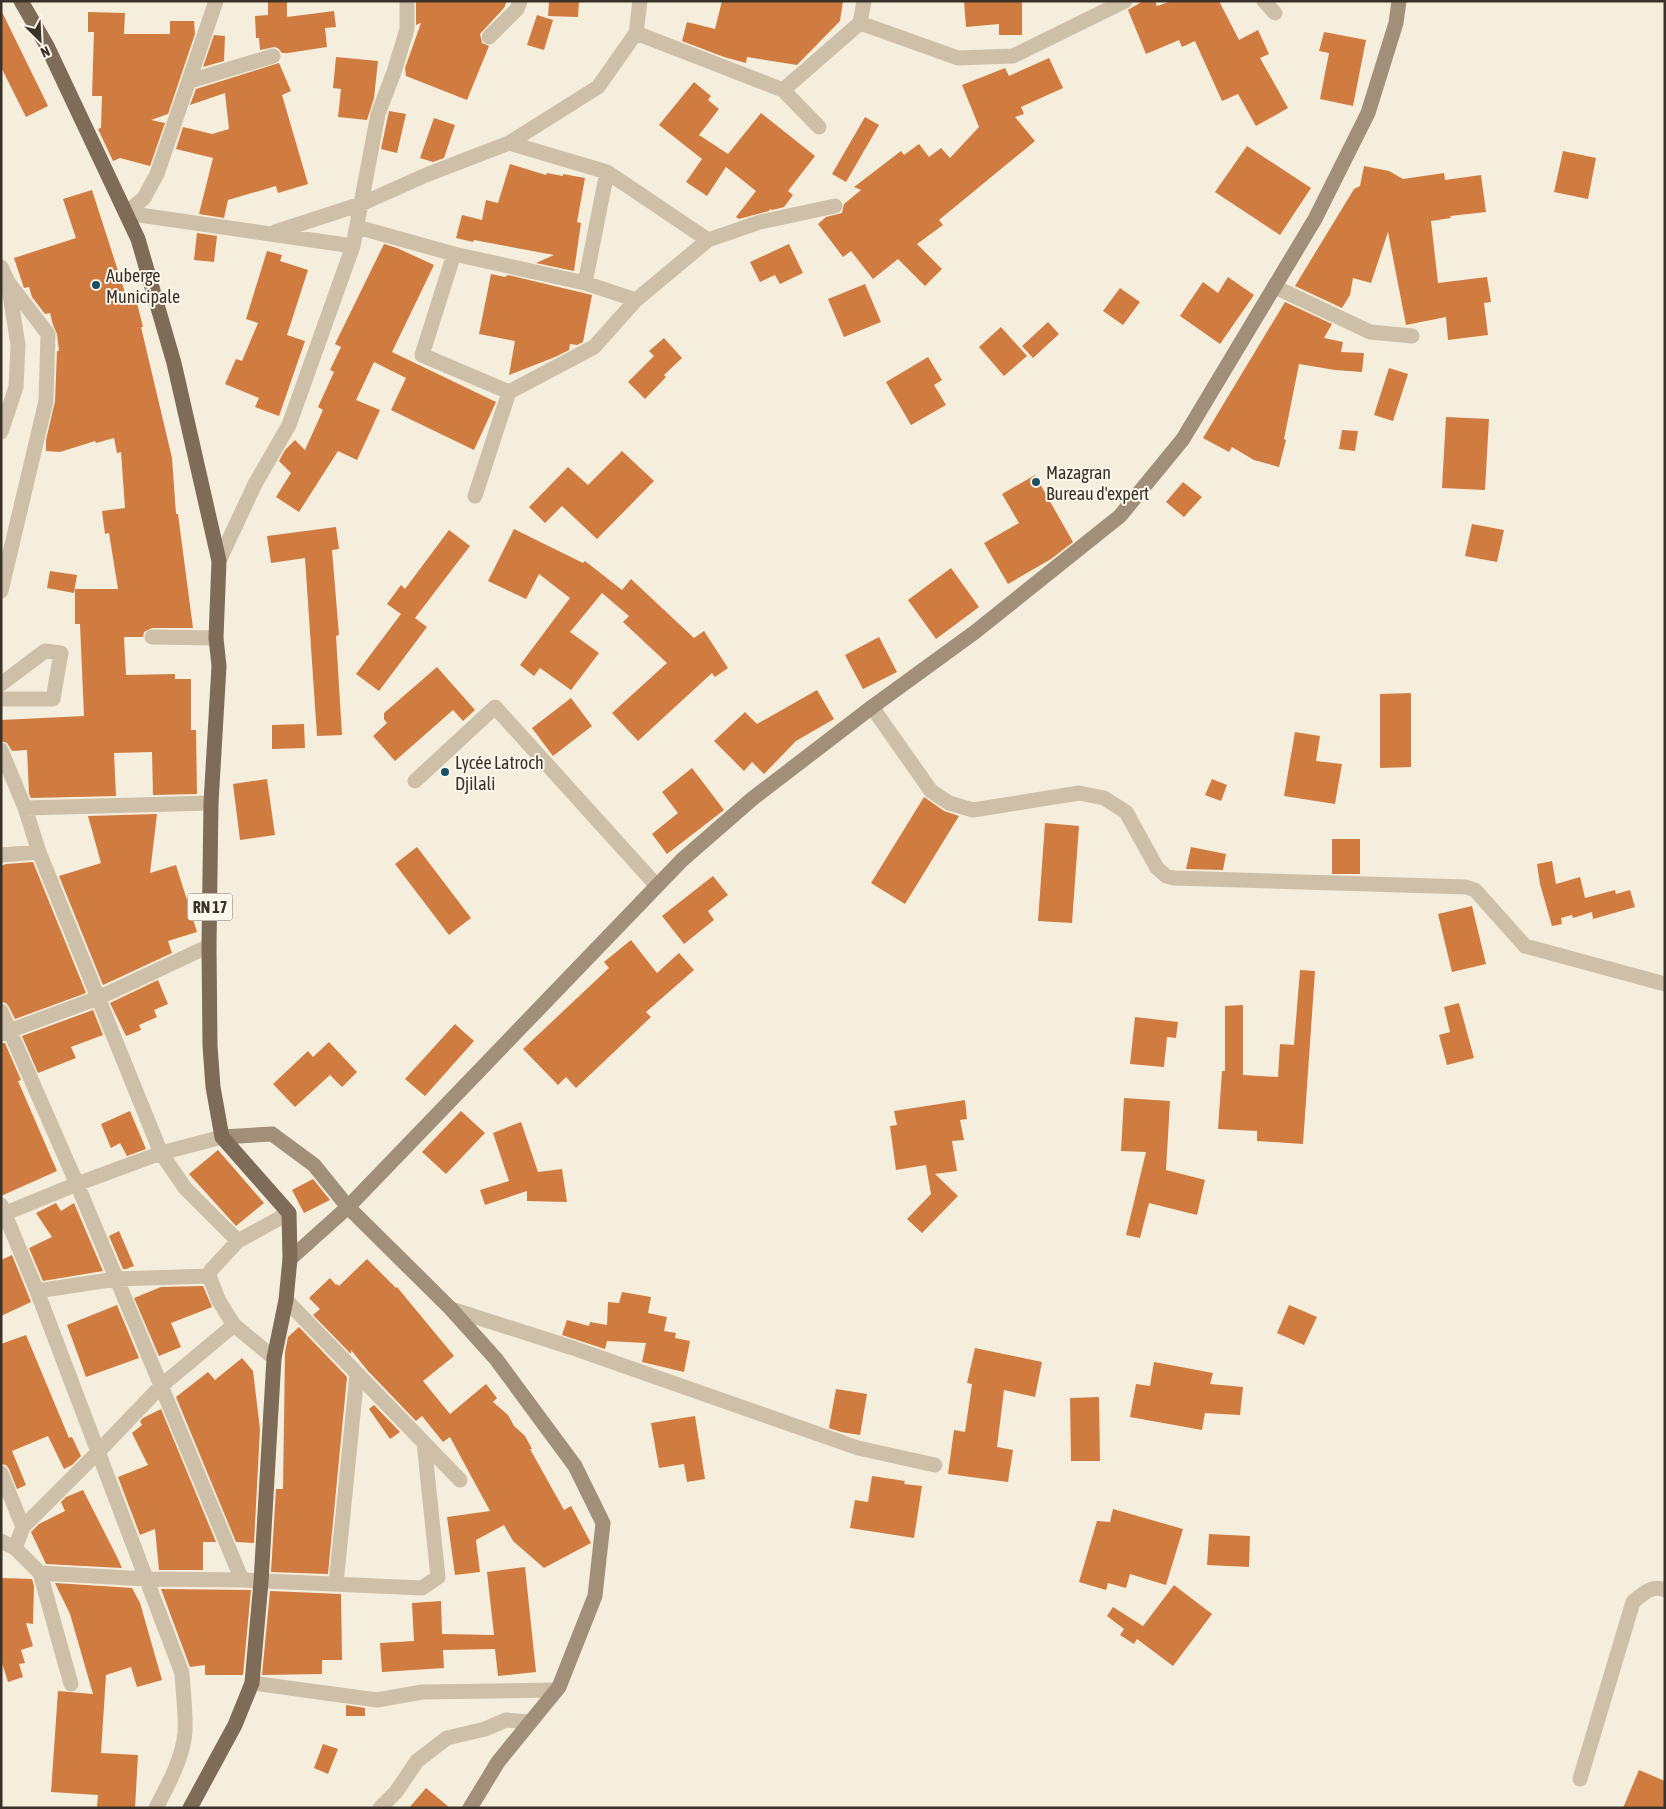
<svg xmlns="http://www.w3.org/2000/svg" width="1666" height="1809" viewBox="0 0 1666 1809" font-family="'Asap Condensed',sans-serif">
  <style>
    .building { fill: #d07b40 }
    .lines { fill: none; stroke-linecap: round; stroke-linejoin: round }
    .street { stroke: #cec0a8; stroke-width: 15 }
    .secondary { stroke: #a28f79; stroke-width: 15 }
    .primary { stroke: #7e6b58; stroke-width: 15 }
    .poi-dot { fill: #1a5060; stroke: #fcf7eb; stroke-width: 2 }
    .labels { text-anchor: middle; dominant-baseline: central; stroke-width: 4; stroke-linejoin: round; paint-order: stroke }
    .shield { fill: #fcf7eb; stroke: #746c63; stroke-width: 1 }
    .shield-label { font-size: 16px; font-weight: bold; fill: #3a3129 }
    .poi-label { font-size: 18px; fill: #3a3129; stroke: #fcf7eb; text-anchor: start }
  </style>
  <rect width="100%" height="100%" fill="#f5eedd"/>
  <path class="building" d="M 268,1 L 287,1 L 287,17 L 334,11 L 336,27 L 325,28 L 327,47 L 288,53 L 282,53 L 279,49 L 275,47 L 260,50 L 259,38 L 256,38 L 255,16 L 268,15 Z
    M 416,1 L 507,1 L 504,8 L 480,34 L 482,43 L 489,46 L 467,100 L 406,76 L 405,68 L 421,23 L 416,25 Z
    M 549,1 L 579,1 L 578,17 L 548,16 Z
    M 722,1 L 843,1 L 840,21 L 797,65 L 747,57 L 746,63 L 724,57 L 682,41 L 687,22 L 715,29 Z
    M 964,1 L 1022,1 L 1022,35 L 999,35 L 999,24 L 966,27 Z
    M 1143,1 L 1155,1 L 1157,6 L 1172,1 L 1219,1 L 1239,40 L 1258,30 L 1269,54 L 1260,58 L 1288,108 L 1256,126 L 1238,94 L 1222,101 L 1195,41 L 1182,47 L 1179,40 L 1146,54 L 1128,10 Z
    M 1,10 L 48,106 L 26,117 L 1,67 Z
    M 88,12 L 125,13 L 124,34 L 170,34 L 170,21 L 194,21 L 195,34 L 168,114 L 151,120 L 165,123 L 150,166 L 120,158 L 113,161 L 98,129 L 101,128 L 102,96 L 92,96 L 94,32 L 88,32 Z
    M 537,15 L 553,20 L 544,50 L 527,45 Z
    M 1324,32 L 1366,40 L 1353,106 L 1320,99 L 1329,53 L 1319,51 Z
    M 214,35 L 225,36 L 224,61 L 203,67 Z
    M 336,57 L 378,61 L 374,98 L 367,120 L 338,117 L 341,89 L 333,88 Z
    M 1049,58 L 1063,88 L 1021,107 L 1024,114 L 1015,117 L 1035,141 L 939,220 L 943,225 L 917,244 L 942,269 L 925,286 L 898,259 L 873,279 L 851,251 L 843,257 L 818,224 L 826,217 L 842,213 L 844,204 L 861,190 L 854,187 L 901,151 L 904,155 L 919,144 L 929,157 L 941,148 L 950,158 L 979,127 L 962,85 L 1005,68 L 1009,76 Z
    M 279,63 L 291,91 L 282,95 L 308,184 L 278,193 L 276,186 L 228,200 L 224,218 L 199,214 L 213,158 L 176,149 L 183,127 L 212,134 L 229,129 L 225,93 L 190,105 L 196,89 Z
    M 694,82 L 711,96 L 708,100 L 719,109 L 699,135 L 728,154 L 761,113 L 815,156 L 788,191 L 793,195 L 784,207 L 772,210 L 770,209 L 769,211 L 739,219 L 736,217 L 756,191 L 726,167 L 707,196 L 686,182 L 702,159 L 659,125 Z
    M 389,111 L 406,114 L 397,153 L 381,149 Z
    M 865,117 L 879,125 L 846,182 L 832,174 Z
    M 434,118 L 455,125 L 444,158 L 433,162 L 420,158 Z
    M 1247,146 L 1311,188 L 1280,235 L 1215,192 Z
    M 1563,151 L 1596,158 L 1588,199 L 1554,192 Z
    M 510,164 L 546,175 L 547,173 L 563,176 L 563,174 L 585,178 L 577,222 L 581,223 L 574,271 L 536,263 L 554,255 L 474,240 L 473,242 L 456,238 L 462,215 L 482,220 L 486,200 L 498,203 Z
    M 1364,166 L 1389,171 L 1403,179 L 1444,173 L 1445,180 L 1481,175 L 1486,212 L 1450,216 L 1451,218 L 1431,221 L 1438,283 L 1487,277 L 1491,302 L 1484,303 L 1488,335 L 1448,340 L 1446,317 L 1406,325 L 1388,232 L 1371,283 L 1353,278 L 1350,295 L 1342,308 L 1295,286 L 1354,189 L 1360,186 Z
    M 92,190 L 129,305 L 137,303 L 143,327 L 141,327 L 172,458 L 176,514 L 178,514 L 193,628 L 152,628 L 144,632 L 143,637 L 124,637 L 126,675 L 175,674 L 175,679 L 191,679 L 191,730 L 196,730 L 197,794 L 153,795 L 152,752 L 114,753 L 116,796 L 31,798 L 29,794 L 27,750 L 12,751 L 7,743 L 1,741 L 1,720 L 84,716 L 80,624 L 75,624 L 75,589 L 118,589 L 109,533 L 105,534 L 102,511 L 125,508 L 121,452 L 117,453 L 114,438 L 96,443 L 95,441 L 60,452 L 46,451 L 46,440 L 55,401 L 57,351 L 59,351 L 57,334 L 53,325 L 50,313 L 45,314 L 32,297 L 29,287 L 24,288 L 14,258 L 76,238 L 63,199 Z
    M 197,233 L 217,236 L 214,262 L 194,260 Z
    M 384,244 L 397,248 L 434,265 L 392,352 L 496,402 L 474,450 L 391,410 L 406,378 L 374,362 L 356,400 L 380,410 L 357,460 L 338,451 L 299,512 L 276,497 L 291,473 L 279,461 L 285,450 L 295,440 L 305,450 L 323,410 L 318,407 L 334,372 L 330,370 L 341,347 L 335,344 Z
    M 789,244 L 803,273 L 780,284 L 775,275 L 760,282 L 750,262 Z
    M 267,251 L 282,255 L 280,261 L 308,270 L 287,335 L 305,341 L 279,416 L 255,407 L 259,398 L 225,384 L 236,359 L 242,361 L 258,323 L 246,319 Z
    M 491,274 L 505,277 L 508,275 L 592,295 L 583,342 L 577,345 L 570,344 L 569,350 L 555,357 L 509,375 L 515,341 L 479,334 Z
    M 1228,277 L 1254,295 L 1220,344 L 1180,316 L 1203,282 L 1218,293 Z
    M 865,284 L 881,322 L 844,337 L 828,299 Z
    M 1120,288 L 1140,302 L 1123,325 L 1103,311 Z
    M 1285,302 L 1332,324 L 1324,338 L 1343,342 L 1341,352 L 1364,353 L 1362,372 L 1335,370 L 1299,364 L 1284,439 L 1286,440 L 1279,467 L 1254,460 L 1232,447 L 1229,452 L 1203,438 Z
    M 1048,322 L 1059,334 L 1033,358 L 1022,346 Z
    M 1001,327 L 1027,356 L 1004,376 L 979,347 Z
    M 664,338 L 682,358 L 664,375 L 666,377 L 645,399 L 628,382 L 654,356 L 649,351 Z
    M 928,357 L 942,380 L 934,385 L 946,405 L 911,425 L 886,382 Z
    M 1389,368 L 1408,374 L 1393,421 L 1374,415 Z
    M 1446,417 L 1489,419 L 1485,490 L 1442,488 Z
    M 1342,430 L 1358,431 L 1355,451 L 1339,449 Z
    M 622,451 L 654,481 L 597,539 L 562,506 L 545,523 L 529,507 L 568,467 L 588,485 Z
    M 1035,475 L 1073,542 L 1051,559 L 1008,584 L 984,543 L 1019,523 L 1002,494 Z
    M 1183,482 L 1202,497 L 1184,517 L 1166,502 Z
    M 1472,524 L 1504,530 L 1497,562 L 1465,556 Z
    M 336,527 L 339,549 L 332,550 L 339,635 L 336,636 L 342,735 L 317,736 L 305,558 L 271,563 L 267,536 Z
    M 514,529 L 583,563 L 585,561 L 622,590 L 631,579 L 694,638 L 704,631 L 728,668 L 715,677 L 712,673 L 638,741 L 612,713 L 667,663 L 623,622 L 629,616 L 602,593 L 570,632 L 599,653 L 571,690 L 540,668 L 534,676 L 520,665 L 570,598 L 539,574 L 526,599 L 488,581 Z
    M 449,530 L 470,546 L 415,618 L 427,627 L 379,691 L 356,674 L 401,614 L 387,604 L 401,585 L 405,589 Z
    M 951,568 L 979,607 L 936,639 L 908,600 Z
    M 50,571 L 77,575 L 74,593 L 47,588 Z
    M 879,637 L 897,672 L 863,689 L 845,655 Z
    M 437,667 L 475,710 L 463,721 L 453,710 L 395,761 L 373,736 L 387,723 L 384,719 L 384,713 Z
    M 817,690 L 834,719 L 796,741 L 764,774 L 752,762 L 744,771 L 714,741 L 745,712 L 757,724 Z
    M 1411,693 L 1411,767 L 1380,768 L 1380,694 Z
    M 571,698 L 592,726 L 553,756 L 532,728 Z
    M 304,724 L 305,748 L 272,749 L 272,725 Z
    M 1295,732 L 1320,736 L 1316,761 L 1342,764 L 1335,804 L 1284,796 Z
    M 692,768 L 724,810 L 667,854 L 652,834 L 678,813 L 662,792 Z
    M 267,779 L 275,835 L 240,840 L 233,784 Z
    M 1212,779 L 1227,785 L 1221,801 L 1205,795 Z
    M 924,797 L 944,811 L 959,816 L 905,904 L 871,883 Z
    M 157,814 L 150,873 L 176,865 L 197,932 L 168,941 L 172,953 L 103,985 L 59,876 L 101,863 L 88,816 Z
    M 1045,823 L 1079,826 L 1072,923 L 1038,921 Z
    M 1332,839 L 1360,839 L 1360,874 L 1332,874 Z
    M 417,847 L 471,918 L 449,935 L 395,864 Z
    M 1191,847 L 1226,854 L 1223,870 L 1186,869 Z
    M 1552,861 L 1556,884 L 1580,877 L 1585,898 L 1615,890 L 1616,894 L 1630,890 L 1635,907 L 1593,919 L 1592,912 L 1573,918 L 1572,915 L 1561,918 L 1562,924 L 1552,926 L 1540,884 L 1537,864 Z
    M 33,862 L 86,993 L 15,1019 L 9,1007 L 6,1003 L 1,1002 L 1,866 L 6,864 Z
    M 713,876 L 728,895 L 708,911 L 714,920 L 684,944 L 662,916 Z
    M 1472,906 L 1486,964 L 1452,972 L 1438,914 Z
    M 631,940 L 657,973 L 679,953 L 694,970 L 646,1012 L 651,1017 L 576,1088 L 566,1077 L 558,1085 L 523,1049 L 609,968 L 604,962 Z
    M 1300,970 L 1315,971 L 1303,1144 L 1257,1141 L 1257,1131 L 1218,1129 L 1222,1071 L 1225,1071 L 1225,1006 L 1243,1005 L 1243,1075 L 1278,1077 L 1280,1044 L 1294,1045 Z
    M 158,980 L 168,1004 L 154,1010 L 157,1017 L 139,1025 L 141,1030 L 126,1036 L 110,1003 Z
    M 1459,1003 L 1474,1058 L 1447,1065 L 1439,1035 L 1450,1032 L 1444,1007 Z
    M 93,1010 L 103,1035 L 71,1047 L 76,1058 L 38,1073 L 22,1036 Z
    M 1135,1017 L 1178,1022 L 1176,1038 L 1167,1037 L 1164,1067 L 1130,1064 Z
    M 455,1024 L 474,1041 L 425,1096 L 405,1079 Z
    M 329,1042 L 357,1072 L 342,1087 L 330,1075 L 295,1107 L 273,1084 L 308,1051 L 313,1057 Z
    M 1,1043 L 5,1043 L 21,1080 L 18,1081 L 57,1171 L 1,1196 Z
    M 1124,1098 L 1170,1101 L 1166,1170 L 1205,1180 L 1197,1215 L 1149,1203 L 1140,1238 L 1126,1235 L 1146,1152 L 1121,1151 Z
    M 965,1100 L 967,1119 L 960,1120 L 964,1140 L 952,1141 L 957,1171 L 935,1174 L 958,1196 L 922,1233 L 907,1219 L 931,1194 L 926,1165 L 896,1170 L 890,1126 L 897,1125 L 894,1111 Z
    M 130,1111 L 146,1149 L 127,1156 L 120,1143 L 111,1148 L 101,1124 Z
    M 461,1111 L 485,1133 L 446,1174 L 422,1152 Z
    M 521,1122 L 538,1172 L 562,1169 L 567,1202 L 527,1201 L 527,1191 L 485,1205 L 480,1190 L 509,1181 L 493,1133 Z
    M 218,1150 L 264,1203 L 236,1226 L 189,1174 Z
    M 313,1179 L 330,1200 L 304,1213 L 292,1190 Z
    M 56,1203 L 61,1211 L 74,1203 L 103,1271 L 43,1281 L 29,1248 L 52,1237 L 36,1213 Z
    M 119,1231 L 134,1266 L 126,1269 L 123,1269 L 109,1236 Z
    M 12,1255 L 31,1302 L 1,1316 L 1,1260 Z
    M 367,1259 L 396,1288 L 397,1287 L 454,1356 L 423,1381 L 450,1414 L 486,1384 L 497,1398 L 493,1402 L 508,1415 L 514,1426 L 525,1436 L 532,1449 L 530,1449 L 564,1510 L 571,1506 L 591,1543 L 544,1568 L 513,1541 L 504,1525 L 476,1540 L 480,1572 L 455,1575 L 447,1517 L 490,1511 L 450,1437 L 443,1442 L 422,1416 L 416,1421 L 368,1371 L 351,1350 L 351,1354 L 313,1315 L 320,1309 L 309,1298 L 330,1278 L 336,1285 L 337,1284 L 339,1286 Z
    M 203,1286 L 212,1307 L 171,1323 L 181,1347 L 159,1356 L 134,1298 L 161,1287 Z
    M 622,1292 L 651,1297 L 648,1313 L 667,1317 L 664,1331 L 676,1333 L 675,1338 L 690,1341 L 684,1372 L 642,1362 L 646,1343 L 607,1341 L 605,1349 L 562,1335 L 567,1320 L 589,1326 L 590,1322 L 607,1325 L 608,1302 L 619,1303 Z
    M 117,1305 L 139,1358 L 86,1377 L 67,1325 Z
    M 1289,1305 L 1317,1317 L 1304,1345 L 1277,1333 Z
    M 299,1327 L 347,1377 L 328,1574 L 271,1572 L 276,1489 L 283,1489 L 285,1352 L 288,1337 Z
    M 26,1335 L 69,1438 L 72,1437 L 81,1456 L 72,1465 L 64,1469 L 48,1436 L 12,1451 L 26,1485 L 17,1489 L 9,1469 L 6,1465 L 1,1464 L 1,1344 Z
    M 975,1348 L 1042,1362 L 1035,1397 L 1004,1390 L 997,1447 L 1013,1450 L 1008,1482 L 948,1474 L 954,1430 L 965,1432 L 972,1384 L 967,1383 Z
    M 242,1358 L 253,1371 L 260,1429 L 254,1543 L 236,1542 L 176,1397 L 208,1372 L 215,1380 Z
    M 1154,1362 L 1213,1373 L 1210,1384 L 1243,1387 L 1240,1415 L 1205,1413 L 1202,1430 L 1130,1417 L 1136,1384 L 1150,1386 Z
    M 836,1389 L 867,1394 L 860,1435 L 841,1432 L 829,1428 Z
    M 1099,1397 L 1100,1461 L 1071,1461 L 1070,1398 Z
    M 374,1405 L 400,1432 L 390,1439 L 369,1409 Z
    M 161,1409 L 216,1542 L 203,1542 L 203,1570 L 159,1570 L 155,1529 L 140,1535 L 118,1477 L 148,1465 L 132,1433 L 142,1425 L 140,1421 L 143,1418 Z
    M 695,1416 L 705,1479 L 687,1482 L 684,1464 L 659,1468 L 651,1423 Z
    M 872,1476 L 905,1481 L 904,1484 L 922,1486 L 914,1538 L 850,1528 L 855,1500 L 868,1502 Z
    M 83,1490 L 117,1557 L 122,1568 L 46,1564 L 31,1532 L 39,1524 L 65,1511 L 61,1502 L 66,1497 Z
    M 1113,1509 L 1183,1529 L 1166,1585 L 1130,1574 L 1126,1588 L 1108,1583 L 1106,1590 L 1079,1582 L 1097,1521 L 1110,1522 Z
    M 1209,1534 L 1250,1536 L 1249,1567 L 1207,1565 Z
    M 525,1567 L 536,1672 L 498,1676 L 495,1649 L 443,1650 L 444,1668 L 382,1672 L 380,1643 L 414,1641 L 412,1603 L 441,1601 L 442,1634 L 494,1635 L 487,1572 Z
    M 1,1578 L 32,1579 L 34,1586 L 33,1624 L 26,1623 L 33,1646 L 21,1650 L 25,1663 L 19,1664 L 23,1677 L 8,1682 L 1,1660 Z
    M 55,1583 L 132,1588 L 140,1603 L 162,1680 L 137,1687 L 131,1667 L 106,1675 L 101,1753 L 138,1755 L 135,1808 L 97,1807 L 98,1795 L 51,1792 L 58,1691 L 93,1694 L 70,1614 Z
    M 1174,1585 L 1212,1614 L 1173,1666 L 1137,1639 L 1134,1644 L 1120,1635 L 1124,1629 L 1107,1616 L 1113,1607 L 1143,1626 Z
    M 161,1589 L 251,1590 L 243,1675 L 205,1675 L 205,1665 L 190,1667 Z
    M 270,1591 L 341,1594 L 342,1660 L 322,1660 L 322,1674 L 262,1675 Z
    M 346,1705 L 365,1708 L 365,1716 L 346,1716 Z
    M 323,1744 L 338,1749 L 328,1774 L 314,1768 Z
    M 1639,1770 L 1665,1781 L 1665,1808 L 1623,1808 Z
    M 426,1788 L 450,1808 L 409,1808 Z"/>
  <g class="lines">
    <path class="street" d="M 1264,1 L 1275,13
      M 860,23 L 958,58 L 1013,56 L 1125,1
      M 636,33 L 783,90 L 860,23 L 864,1
      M 489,37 L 517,9 L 520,1
      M 190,81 L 273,56
      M 783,90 L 819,127
      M 509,143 L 607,172 L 585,283
      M 607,172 L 708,240
      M 126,213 L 353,246 L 378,114 L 394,72 L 407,29 L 407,1
      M 126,213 L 144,198 L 157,174 L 216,1
      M 357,227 L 454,254 L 585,283 L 636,300 L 708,240 L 760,222 L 835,206
      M 275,232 L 361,204 L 426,175 L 509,143 L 598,87 L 636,33 L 640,1
      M 454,254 L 422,355 L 509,392 L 594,347 L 636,300
      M 1,267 L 8,282 L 18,345 L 16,387 L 1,432
      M 1275,287 L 1370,332 L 1412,336
      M 475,496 L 509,392
      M 219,561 L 255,484 L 289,425 L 353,246
      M 1,591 L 46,401 L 48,334 L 8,282
      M 152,637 L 216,638
      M 1,684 L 45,651 L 61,653 L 53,699 L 1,699
      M 872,707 L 931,791 L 949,803 L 973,810 L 1079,793 L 1104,798 L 1126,812 L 1157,868 L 1166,876 L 1174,878 L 1466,887 L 1475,890 L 1525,946 L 1665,984
      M 1,750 L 25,808 L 39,852 L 161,1153 L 185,1188 L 238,1241
      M 415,781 L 495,707 L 657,886
      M 25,808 L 211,803
      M 1,855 L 39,852
      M 1,1011 L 77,1184 L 242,1580
      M 1,1034 L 98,998 L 209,946
      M 1,1205 L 37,1291 L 182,1673 C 183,1692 186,1713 185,1732 C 183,1758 168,1785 156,1808
      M 1,1215 L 77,1184 L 161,1153 L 222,1137
      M 37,1291 L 116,1279 L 209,1276
      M 286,1300 L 460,1480
      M 451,1309 L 573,1348 L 858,1448 L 935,1465
      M 274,1358 L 234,1325 L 219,1301 L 209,1276 L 211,1270 L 238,1241 L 289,1213
      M 1,1473 L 23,1527 L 15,1548 L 40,1573 L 71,1684
      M 23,1527 L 98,1452 L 161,1386 L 234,1325
      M 1,1541 L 15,1548
      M 40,1573 L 147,1579 L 242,1580 L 422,1588 L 438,1577 L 424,1443
      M 336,1584 L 357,1374
      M 252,1683 L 377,1700 L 422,1692 L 556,1690
      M 1580,1779 L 1633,1602 C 1643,1594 1652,1584 1665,1590
      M 380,1808 L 396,1792 L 417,1761 L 447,1738 L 485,1729 L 506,1720 L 530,1722"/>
    <path class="secondary" d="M 222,1137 L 272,1134 L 314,1165 L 348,1207 L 451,1309 L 496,1359 L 575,1466 L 603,1523 L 595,1596 L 559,1687 L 498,1762 L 470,1808
      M 290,1259 L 348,1207 L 682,860 L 752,799 L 872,707 L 975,632 L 1120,516 L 1183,439 L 1315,219 L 1368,113 L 1396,23 L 1399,1"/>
    <path class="primary" d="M 21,1 L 47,46 L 138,239 L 174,363 L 219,561 L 216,638 L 219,666 L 211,803 L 209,946 L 210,1046 L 213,1087 L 222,1137 L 289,1213 L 290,1259 L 286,1300 L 274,1358 L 261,1582 L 252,1683 L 235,1725 L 190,1808"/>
  </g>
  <g class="poi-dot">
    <circle cx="96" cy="285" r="5"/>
    <circle cx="1036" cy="482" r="5"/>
    <circle cx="445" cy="772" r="5"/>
  </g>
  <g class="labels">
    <rect class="shield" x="187.5" y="893.5" width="45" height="27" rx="4"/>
    <g class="shield-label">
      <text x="210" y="907">RN 17</text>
    </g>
    <g class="poi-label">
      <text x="106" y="275">Auberge<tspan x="106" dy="21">Municipale</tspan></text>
      <text x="1046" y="472">Mazagran<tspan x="1046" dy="21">Bureau d'expert</tspan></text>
      <text x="455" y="762">Lycée Latroch<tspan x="455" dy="21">Djilali</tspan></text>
    </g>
  </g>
  <rect width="1666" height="1809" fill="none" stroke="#3a3129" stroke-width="5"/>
  <g transform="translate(40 40) rotate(156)" stroke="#fcf7eb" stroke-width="4" paint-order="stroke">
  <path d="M0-4L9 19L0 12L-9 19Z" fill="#3a3129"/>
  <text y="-8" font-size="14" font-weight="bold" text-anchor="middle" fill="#3a3129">N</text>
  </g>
</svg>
